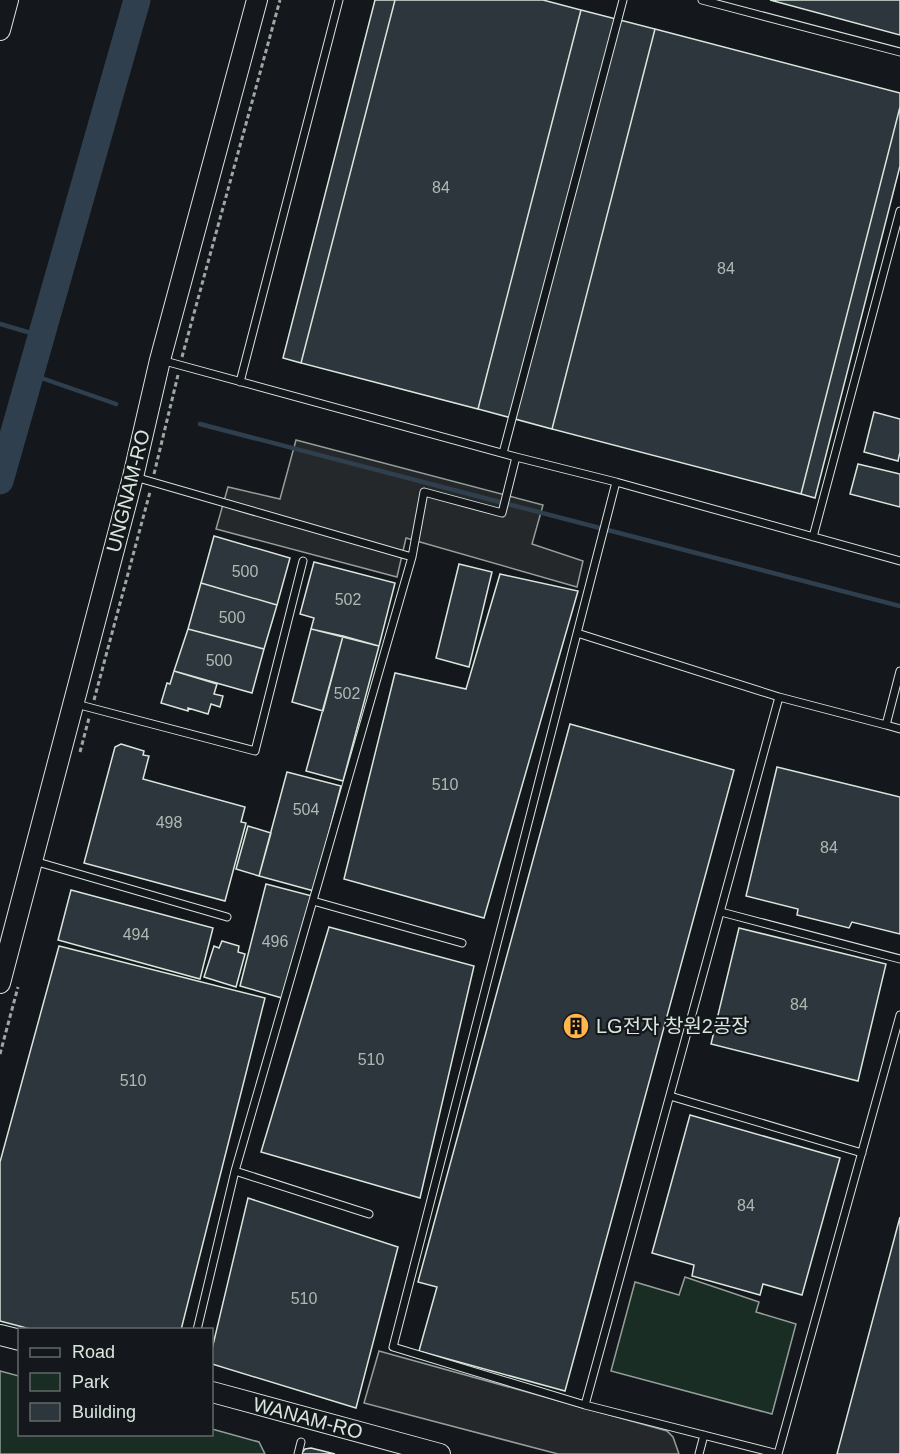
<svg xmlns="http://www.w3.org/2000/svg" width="900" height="1454" viewBox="0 0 900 1454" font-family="Helvetica,'Noto Sans KR',sans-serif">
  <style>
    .green { fill: #1a2d24; stroke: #939e99; stroke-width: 1.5 }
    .parking { fill: #24282b; stroke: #939e99; stroke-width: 1.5 }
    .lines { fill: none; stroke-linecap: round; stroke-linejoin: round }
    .stream { stroke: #2f3f4d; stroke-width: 4.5 }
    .river { stroke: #2f3f4d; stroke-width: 27 }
    .building { fill: #2c363c; stroke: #d8e6dc; stroke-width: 1.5 }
    .lane-casing { stroke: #d8e6dc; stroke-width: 9 }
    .secondary-casing { stroke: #d8e6dc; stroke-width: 22 }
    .path { stroke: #9da8a2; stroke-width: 3; stroke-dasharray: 4.5 3; stroke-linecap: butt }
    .lane { stroke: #14181c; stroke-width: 7 }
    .secondary { stroke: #14181c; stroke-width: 20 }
    .labels { text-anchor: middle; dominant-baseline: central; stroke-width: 4.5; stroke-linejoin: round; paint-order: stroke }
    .number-label { font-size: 16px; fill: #adbab4 }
    .street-label { font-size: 20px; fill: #d8e6dc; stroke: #14181c }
    .poi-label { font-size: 20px; fill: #d8e6dc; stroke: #14181c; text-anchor: start }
  </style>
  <rect width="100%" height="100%" fill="#14181c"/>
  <path class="green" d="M 685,1277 L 759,1302 L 756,1312 L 796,1324 L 772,1414 L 611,1371 L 635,1282 L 679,1295 Z
    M 0,1371 L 19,1376 L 20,1434 L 212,1434 L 212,1429 L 259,1442 L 265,1454 L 0,1454 Z"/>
  <path class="parking" d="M 296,440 L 543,505 L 532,544 L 583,561 L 577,587 L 406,538 L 397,577 L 216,529 L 228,487 L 280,499 Z
    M 379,1351 L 667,1431 L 673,1437 L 679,1454 L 558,1454 L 364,1403 Z"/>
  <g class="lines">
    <path class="stream" d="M 0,324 L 41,336
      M 30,374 L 116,404
      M 200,424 L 900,606"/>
    <path class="river" d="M 0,481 L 137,0"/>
  </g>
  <path class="building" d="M 375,0 L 395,0 L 301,363 L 283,358 Z
    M 395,0 L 543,0 L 581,10 L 478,409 L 301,363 Z
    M 770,0 L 900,0 L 900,35 Z
    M 581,10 L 655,29 L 552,429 L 478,409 Z
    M 655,29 L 900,93 L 900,107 L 801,494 L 552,429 Z
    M 900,107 L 900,166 L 815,498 L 801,494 Z
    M 874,412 L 900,419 L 900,452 L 898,461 L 864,452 Z
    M 858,464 L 900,474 L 900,507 L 850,494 Z
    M 214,536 L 290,558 L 277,605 L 201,583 Z
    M 314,562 L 395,583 L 379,646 L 311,629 L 314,618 L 300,614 Z
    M 459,564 L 492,572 L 469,667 L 436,658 Z
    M 500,574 L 578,591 L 484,918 L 344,879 L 395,673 L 466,689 Z
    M 201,583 L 277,605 L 264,649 L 188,629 Z
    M 188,629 L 264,649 L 252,693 L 174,671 Z
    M 311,629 L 343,636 L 323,711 L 292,702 Z
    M 343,636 L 379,646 L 343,781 L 306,771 Z
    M 174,671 L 217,684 L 214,694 L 223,696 L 220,707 L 211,704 L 208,714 L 188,708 L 188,711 L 161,703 L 167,683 L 170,684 Z
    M 570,724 L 734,770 L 565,1391 L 419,1351 L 437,1287 L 418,1282 Z
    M 121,744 L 144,751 L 143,755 L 149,756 L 143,779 L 245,807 L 241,822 L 246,823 L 225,901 L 84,863 L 115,747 Z
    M 777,767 L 900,797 L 900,934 L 852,922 L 849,928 L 797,915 L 798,909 L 746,896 Z
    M 287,772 L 341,786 L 314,891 L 259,876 Z
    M 248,826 L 271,833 L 259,876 L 236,869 Z
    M 266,884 L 312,896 L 282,998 L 240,986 Z
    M 71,890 L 213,928 L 200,979 L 58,940 Z
    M 329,927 L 474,966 L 420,1198 L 261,1152 Z
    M 739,928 L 886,964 L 858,1081 L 711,1044 Z
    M 222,941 L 239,946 L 238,952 L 245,954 L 236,987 L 204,977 L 214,946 L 219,948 Z
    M 59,946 L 265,998 L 181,1330 L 34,1330 L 0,1321 L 0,1162 Z
    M 690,1115 L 840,1158 L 802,1295 L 763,1284 L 760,1295 L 692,1276 L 694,1265 L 652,1253 Z
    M 248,1198 L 398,1247 L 356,1408 L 212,1364 L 212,1349 Z
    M 900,1217 L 900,1454 L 837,1454 Z
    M 311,1448 L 335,1454 L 301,1454 L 305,1449 Z"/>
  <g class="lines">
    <defs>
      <path id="lane" d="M 702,0 L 900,52
        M 161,360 L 516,457 L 616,482 L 900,561
        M 240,382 L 339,0
        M 503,453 L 623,0
        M 135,477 L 412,557
        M 616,482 L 393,1347 L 585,1405 L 779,697 L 886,725 L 900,671
        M 813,537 L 900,211
        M 577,633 L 779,697
        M 76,704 L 255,751 L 303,561
        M 886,725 L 900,729
        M 34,861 L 227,917
        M 313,901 L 462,943
        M 721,912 L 900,959
        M 670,1096 L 862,1153
        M 235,1171 L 369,1214
        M 197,1330 L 235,1171 L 412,557 L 424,492 L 502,513 L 516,457
        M 585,1405 L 778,1454
        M 298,1454 L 301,1442
        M 699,1454 L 704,1435
        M 778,1454 L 900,1015"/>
      <path id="secondary" d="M 0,30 L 8,0
        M 0,983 L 133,477 L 160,360 L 257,0
        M 0,1335 L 20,1340
        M 212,1392 L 440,1454"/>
    </defs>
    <use href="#lane" class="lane-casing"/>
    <use href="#secondary" class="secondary-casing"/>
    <path class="path" d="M 182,357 L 280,0
      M 154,474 L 178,375
      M 94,700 L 150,492
      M 80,752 L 89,718
      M 0,1054 L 18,987"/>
    <use href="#lane" class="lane"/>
    <use href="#secondary" class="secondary"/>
  </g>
  <defs>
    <symbol id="building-disc" viewBox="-11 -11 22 22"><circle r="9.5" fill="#ffb74d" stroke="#14181c"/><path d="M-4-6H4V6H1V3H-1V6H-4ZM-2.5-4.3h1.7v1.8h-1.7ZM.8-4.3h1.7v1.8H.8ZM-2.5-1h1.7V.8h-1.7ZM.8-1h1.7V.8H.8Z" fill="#111"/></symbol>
  </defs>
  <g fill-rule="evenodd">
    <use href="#building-disc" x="561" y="1011" width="30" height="30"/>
  </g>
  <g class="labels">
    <g class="number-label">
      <text x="441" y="187">84</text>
      <text x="726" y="268">84</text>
      <text x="245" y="571">500</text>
      <text x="348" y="599">502</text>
      <text x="232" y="617">500</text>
      <text x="219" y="660">500</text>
      <text x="347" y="693">502</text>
      <text x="445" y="784">510</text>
      <text x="306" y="809">504</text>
      <text x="169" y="822">498</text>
      <text x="829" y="847">84</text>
      <text x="136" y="934">494</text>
      <text x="275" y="941">496</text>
      <text x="799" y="1004">84</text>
      <text x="371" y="1059">510</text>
      <text x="133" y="1080">510</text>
      <text x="746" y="1205">84</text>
      <text x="304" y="1298">510</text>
    </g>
    <g class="street-label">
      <text transform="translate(128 491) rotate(-76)">UNGNAM-RO</text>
      <text transform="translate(308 1418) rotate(15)">WANAM-RO</text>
    </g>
    <g class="poi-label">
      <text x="596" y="1026">LG전자 창원2공장</text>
    </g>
  </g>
  <rect x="18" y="1328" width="195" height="108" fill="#14181c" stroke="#626a69" stroke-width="1.5"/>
  <rect x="30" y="1348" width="30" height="9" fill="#14181c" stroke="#626a69" stroke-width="1.5"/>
  <text x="72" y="1358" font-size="18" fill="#d8e6dc">Road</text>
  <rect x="30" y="1373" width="30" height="18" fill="#1a2d24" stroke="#626a69" stroke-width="1.5"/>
  <text x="72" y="1388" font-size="18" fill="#d8e6dc">Park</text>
  <rect x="30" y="1403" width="30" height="18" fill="#2c363c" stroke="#626a69" stroke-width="1.5"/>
  <text x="72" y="1418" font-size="18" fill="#d8e6dc">Building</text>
</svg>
